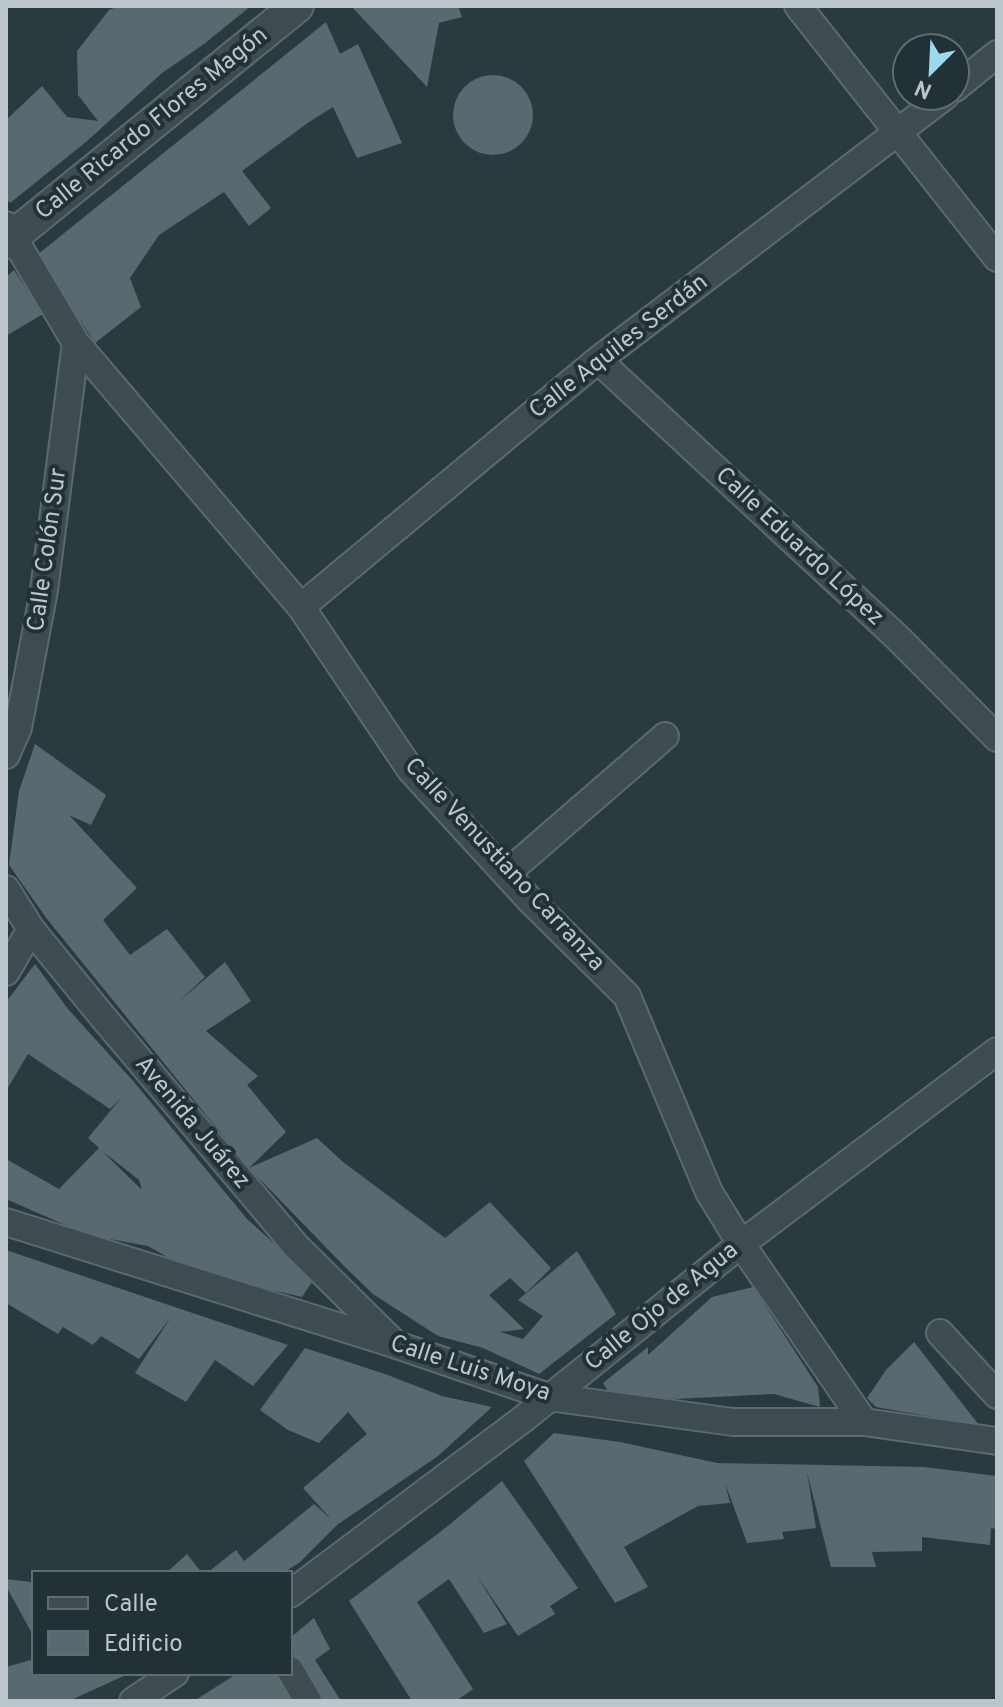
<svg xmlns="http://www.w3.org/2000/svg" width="1003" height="1707" viewBox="0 0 1003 1707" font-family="Overpass,sans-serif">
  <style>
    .building { fill: #586a70; fill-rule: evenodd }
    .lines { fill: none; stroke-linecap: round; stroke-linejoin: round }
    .minor-casing { stroke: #5c696e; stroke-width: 30 }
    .tertiary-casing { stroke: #5c696e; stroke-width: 36 }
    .minor { stroke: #3e4c50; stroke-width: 26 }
    .tertiary { stroke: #3e4c50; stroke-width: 32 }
    .labels { text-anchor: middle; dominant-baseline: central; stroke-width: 8; stroke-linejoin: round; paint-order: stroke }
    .street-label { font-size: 24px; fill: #bbc6ca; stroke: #223136 }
  </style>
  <rect width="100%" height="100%" fill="#2a3b40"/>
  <path class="building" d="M 119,6 L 251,6 L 204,44 L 162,73 L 86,142 L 10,203 L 6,198 L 6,120 L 42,86 L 67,117 L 98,121 L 78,95 L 77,51 L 109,10 Z
    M 351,6 L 458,6 L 462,17 L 439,23 L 427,87 Z
    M 326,22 L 340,54 L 358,44 L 402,143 L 357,158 L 333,107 L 309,122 L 242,171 L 271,208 L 249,226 L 224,192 L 159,235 L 130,278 L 141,307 L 95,343 L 37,255 Z
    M453 115a40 40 0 1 1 80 0a40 40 0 1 1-80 0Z
    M 14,270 L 43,314 L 6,336 L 6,277 Z
    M 35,744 L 106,795 L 91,825 L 69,815 L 137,888 L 103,920 L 130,955 L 167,929 L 205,977 L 177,1003 L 225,962 L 251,1001 L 206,1031 L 258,1076 L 247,1085 L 286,1132 L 249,1168 L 317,1138 L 343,1162 L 445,1238 L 490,1202 L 551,1268 L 526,1293 L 510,1278 L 489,1295 L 524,1329 L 500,1332 L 523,1339 L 543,1316 L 518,1300 L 577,1251 L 616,1314 L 539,1374 L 483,1348 L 438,1336 L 373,1294 L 345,1267 L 249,1168 L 47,919 L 9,865 L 19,791 Z
    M 35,964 L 68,1009 L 134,1082 L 247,1219 L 314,1279 L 302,1297 L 254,1286 L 174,1261 L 148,1246 L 88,1235 L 6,1199 L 6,1159 L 59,1189 L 99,1148 L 88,1138 L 122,1097 L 110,1109 L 28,1054 L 6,1091 L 6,1002 ZM 101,1150 L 139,1180 L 142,1190 Z
    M 6,1250 L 136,1294 L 288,1345 L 253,1386 L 215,1360 L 186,1402 L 135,1373 L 171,1317 L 139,1359 L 101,1336 L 93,1345 L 63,1327 L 58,1334 L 6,1303 Z
    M 753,1287 L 818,1387 L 820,1407 L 774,1394 L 676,1399 L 610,1394 L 603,1383 L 648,1347 L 648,1355 L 712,1297 Z
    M 914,1342 L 979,1425 L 876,1407 L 867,1398 L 886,1370 Z
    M 305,1348 L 385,1374 L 442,1396 L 492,1407 L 438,1456 L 337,1525 L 300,1562 L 283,1573 L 207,1573 L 236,1550 L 244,1561 L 314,1504 L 331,1519 L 303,1488 L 367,1434 L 348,1412 L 319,1443 L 288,1430 L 260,1410 Z
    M 554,1433 L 620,1442 L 717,1463 L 924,1467 L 997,1476 L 997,1529 L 991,1528 L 990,1545 L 922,1537 L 922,1551 L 872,1552 L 876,1567 L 831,1567 L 807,1472 L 816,1528 L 782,1532 L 784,1539 L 747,1543 L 725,1483 L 730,1503 L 698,1506 L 624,1547 L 648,1587 L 615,1603 L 524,1461 Z
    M 502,1481 L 578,1588 L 550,1606 L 555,1614 L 518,1636 L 475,1573 L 507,1624 L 484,1633 L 449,1579 L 417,1602 L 473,1689 L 456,1701 L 412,1701 L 349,1601 L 444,1529 Z
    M 187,1554 L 202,1573 L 166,1573 Z
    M 6,1579 L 32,1582 L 34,1585 L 34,1637 L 6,1586 Z
    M 314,1618 L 330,1649 L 315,1660 L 341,1701 L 321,1701 L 290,1649 L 290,1638 Z
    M 34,1659 L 34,1673 L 130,1673 L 69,1701 L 6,1701 L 6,1667 Z
    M 238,1673 L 280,1673 L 296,1701 L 194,1701 Z"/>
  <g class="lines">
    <defs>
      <path id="minor" d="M 798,6 L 997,258
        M 955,88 L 997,54
        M 6,225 L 76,343 L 301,607 L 410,769 L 529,899 L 627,996 L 709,1192 L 741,1244 L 864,1422
        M 598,360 L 899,639 L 997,738
        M 301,607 L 598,360 L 945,96
        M 6,755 L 18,728 L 44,590 L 76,343
        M 507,873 L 665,736
        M 6,889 L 31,929 L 102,1016 L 296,1246 L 392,1341
        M 6,972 L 31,929
        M 6,1222 L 394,1344 L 549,1397 L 733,1422 L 864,1422 L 997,1441
        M 940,1333 L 997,1395
        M 290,1594 L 523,1419 L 741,1244 L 997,1051
        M 290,1670 L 308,1701
        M 133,1701 L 175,1673"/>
      <path id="tertiary" d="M 6,242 L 297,6"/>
    </defs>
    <use href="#minor" class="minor-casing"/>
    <use href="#tertiary" class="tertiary-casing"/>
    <use href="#minor" class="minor"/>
    <use href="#tertiary" class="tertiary"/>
  </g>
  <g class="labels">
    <g class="street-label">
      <text transform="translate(152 124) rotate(-39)">Calle Ricardo Flores Magón</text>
      <text transform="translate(619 347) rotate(-38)">Calle Aquiles Serdán</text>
      <text transform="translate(799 547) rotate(43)">Calle Eduardo López</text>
      <text transform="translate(48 550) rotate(-82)">Calle Colón Sur</text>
      <text transform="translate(504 865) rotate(47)">Calle Venustiano Carranza</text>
      <text transform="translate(192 1123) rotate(50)">Avenida Juárez</text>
      <text transform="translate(662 1307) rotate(-39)">Calle Ojo de Agua</text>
      <text transform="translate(470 1369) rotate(18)">Calle Luis Moya</text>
    </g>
  </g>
  <rect width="1003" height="1707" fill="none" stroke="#bbc6ca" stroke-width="16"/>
  <rect x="32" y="1571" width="260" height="104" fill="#223136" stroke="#5f6d71" stroke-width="2"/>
  <rect x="48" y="1597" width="40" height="12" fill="#3e4c50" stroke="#5f6d71" stroke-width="2"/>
  <text x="104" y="1611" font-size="24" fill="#bbc6ca">Calle</text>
  <rect x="48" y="1631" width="40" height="24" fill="#586a70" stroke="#5f6d71" stroke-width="2"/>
  <text x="104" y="1651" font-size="24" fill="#bbc6ca">Edificio</text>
  <g transform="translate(931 72) rotate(204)"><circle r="38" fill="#223136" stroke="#5f6d71" stroke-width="2"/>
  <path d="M0-6L14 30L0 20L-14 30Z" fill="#9cd9ee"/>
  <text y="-12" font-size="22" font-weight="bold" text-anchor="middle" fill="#bbc6ca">N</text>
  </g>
</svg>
